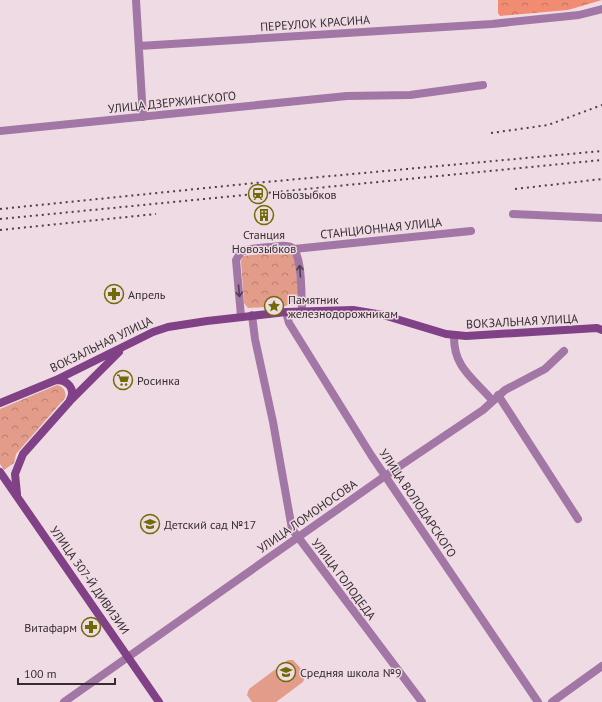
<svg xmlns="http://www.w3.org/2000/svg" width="602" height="702" viewBox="0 0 602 702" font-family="'PT Sans',sans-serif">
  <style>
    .forest { fill: url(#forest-crowns) }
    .park { fill: url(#park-crowns) }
    .pitch { fill: #e29c89 }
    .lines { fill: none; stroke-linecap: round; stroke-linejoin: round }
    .street { stroke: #a276a5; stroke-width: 8 }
    .secondary { stroke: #814186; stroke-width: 8 }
    .rail { stroke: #4b4146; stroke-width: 2; stroke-dasharray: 2 4; stroke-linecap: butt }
    .oneway { stroke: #503f4e }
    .labels { text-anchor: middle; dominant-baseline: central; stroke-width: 3; stroke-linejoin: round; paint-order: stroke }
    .street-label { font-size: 12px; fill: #352d31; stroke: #efdbe4 }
    .poi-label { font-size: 12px; fill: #352d31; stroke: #efdbe4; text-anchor: start }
  </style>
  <defs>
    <pattern id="forest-crowns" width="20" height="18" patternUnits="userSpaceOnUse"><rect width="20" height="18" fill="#f18c72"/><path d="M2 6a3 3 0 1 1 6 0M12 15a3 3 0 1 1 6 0" fill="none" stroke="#c4735e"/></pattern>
    <pattern id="park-crowns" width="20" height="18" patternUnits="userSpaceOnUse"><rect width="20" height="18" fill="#e29c89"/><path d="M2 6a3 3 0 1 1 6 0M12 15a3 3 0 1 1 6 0" fill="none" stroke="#b88071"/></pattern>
  </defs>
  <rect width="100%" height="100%" fill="#efdbe4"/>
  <path class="forest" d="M 498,0 L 602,0 L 568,10 L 500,16 L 498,13 Z"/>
  <path class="park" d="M 289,251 L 295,257 L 298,293 L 293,301 L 286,306 L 248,308 L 244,303 L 241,261 L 243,256 Z
    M 57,385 C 63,386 67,392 65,398 L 16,454 L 14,463 L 4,470 L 0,464 L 0,409 Z"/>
  <path class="pitch" d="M 288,660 L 293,660 C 299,666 307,674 303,682 L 276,702 L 252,702 L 247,695 L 249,689 Z"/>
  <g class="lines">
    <path class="street" d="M 136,0 L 143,117
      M 139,46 L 492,24 L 579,15 L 602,9
      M 0,131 L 347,96 L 410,95 L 483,85
      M 513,214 L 602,218
      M 294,249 L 471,231
      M 286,312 L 289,323 L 371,455 L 538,702
      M 252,315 L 255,339 L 273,422 L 292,529 L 422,702
      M 241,316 L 236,260 L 241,252 C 250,248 259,248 269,247 C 275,247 284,244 291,247 C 303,253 301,297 302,310
      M 454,335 C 453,367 473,378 492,400
      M 498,395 L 578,519
      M 64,702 L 385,476 L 483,410 L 505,390 L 545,369 L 564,351
      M 552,702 L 602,666"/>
    <path class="secondary" d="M 56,380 C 68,380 76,389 70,400
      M 0,403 L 56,380 L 153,332 L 168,327 L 207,321 L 286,312 L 353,310 L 383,315 L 446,334 L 466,336 L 597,328 L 602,330
      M 0,472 L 159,702
      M 17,494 L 15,474 L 23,454 L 70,401 L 119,352"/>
    <path class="rail" d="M 491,133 L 548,125 L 602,105
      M 515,189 L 602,179
      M 0,209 L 255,183 L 602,151
      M 0,219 L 602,160
      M 0,230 L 156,214"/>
  </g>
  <defs><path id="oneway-shaft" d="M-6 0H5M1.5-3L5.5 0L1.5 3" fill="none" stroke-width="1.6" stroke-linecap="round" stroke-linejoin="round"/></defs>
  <g class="oneway">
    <use href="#oneway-shaft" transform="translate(300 271) rotate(-94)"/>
    <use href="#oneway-shaft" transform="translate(239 291) rotate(85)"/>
  </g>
  <defs>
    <symbol id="station-ring" viewBox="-11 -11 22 22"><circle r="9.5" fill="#efdbe4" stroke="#706b07" stroke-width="1.5"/><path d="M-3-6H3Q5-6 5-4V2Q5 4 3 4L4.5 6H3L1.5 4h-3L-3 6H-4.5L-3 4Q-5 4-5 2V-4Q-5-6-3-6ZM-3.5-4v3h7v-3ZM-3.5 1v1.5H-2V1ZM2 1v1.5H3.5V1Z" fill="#706b07"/></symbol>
    <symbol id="building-ring" viewBox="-11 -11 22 22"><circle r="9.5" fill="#efdbe4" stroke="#706b07" stroke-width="1.5"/><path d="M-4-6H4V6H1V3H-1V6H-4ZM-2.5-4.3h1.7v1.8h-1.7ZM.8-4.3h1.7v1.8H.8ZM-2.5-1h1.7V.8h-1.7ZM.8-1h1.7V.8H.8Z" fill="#706b07"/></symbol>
    <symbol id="pharmacy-ring" viewBox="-11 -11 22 22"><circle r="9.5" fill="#efdbe4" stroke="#706b07" stroke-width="1.5"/><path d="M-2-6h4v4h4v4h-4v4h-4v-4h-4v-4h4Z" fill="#706b07"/></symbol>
    <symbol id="sight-ring" viewBox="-11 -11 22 22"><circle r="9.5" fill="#efdbe4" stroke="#706b07" stroke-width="1.5"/><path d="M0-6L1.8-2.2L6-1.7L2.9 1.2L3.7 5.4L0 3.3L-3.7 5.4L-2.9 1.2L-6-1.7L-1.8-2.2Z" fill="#706b07"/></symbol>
    <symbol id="supermarket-ring" viewBox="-11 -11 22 22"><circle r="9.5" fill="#efdbe4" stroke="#706b07" stroke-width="1.5"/><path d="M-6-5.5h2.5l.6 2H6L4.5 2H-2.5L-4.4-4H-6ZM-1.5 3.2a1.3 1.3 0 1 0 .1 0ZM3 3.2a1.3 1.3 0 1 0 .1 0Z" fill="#706b07"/></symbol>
    <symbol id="school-ring" viewBox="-11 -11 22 22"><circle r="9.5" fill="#efdbe4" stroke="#706b07" stroke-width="1.5"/><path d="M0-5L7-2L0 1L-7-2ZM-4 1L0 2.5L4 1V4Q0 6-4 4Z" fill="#706b07"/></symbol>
  </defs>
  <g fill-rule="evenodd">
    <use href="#station-ring" x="247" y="183" width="22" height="22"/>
    <use href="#building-ring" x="253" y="204" width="22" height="22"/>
    <use href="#pharmacy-ring" x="103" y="283" width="22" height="22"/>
    <use href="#sight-ring" x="263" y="295" width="22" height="22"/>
    <use href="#supermarket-ring" x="112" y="369" width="22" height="22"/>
    <use href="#school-ring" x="139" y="513" width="22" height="22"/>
    <use href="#pharmacy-ring" x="80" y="616" width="22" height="22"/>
    <use href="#school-ring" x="275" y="661" width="22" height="22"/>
  </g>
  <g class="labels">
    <g class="street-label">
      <text transform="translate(315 23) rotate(-4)">ПЕРЕУЛОК КРАСИНА</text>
      <text transform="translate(172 102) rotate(-6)">УЛИЦА ДЗЕРЖИНСКОГО</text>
      <text transform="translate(381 228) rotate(-6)">СТАНЦИОННАЯ УЛИЦА</text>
      <text transform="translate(522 321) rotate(-3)">ВОКЗАЛЬНАЯ УЛИЦА</text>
      <text transform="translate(101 344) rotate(-26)">ВОКЗАЛЬНАЯ УЛИЦА</text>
      <text transform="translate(418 503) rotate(56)">УЛИЦА ВОЛОДАРСКОГО</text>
      <text transform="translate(307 516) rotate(-35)">УЛИЦА ЛОМОНОСОВА</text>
      <text transform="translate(344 579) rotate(53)">УЛИЦА ГОЛОДЕДА</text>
      <text transform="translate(90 580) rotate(55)">УЛИЦА 307-Й ДИВИЗИИ</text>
    </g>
    <g class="poi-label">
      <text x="272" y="194">Новозыбков</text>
      <text x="264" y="234" text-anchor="middle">Станция<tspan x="264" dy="14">Новозыбков</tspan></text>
      <text x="128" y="294">Апрель</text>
      <text x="288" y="299">Памятник<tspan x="288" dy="14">железнодорожникам</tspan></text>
      <text x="137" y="380">Росинка</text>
      <text x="164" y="524">Детский сад №17</text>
      <text x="77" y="627" text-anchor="end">Витафарм</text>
      <text x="300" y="672">Средняя школа №9</text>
    </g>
  </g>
  <path d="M18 678v6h97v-6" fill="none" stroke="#352d31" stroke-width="2"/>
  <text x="24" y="678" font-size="12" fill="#352d31" stroke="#efdbe4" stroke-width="3" paint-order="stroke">100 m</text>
</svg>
